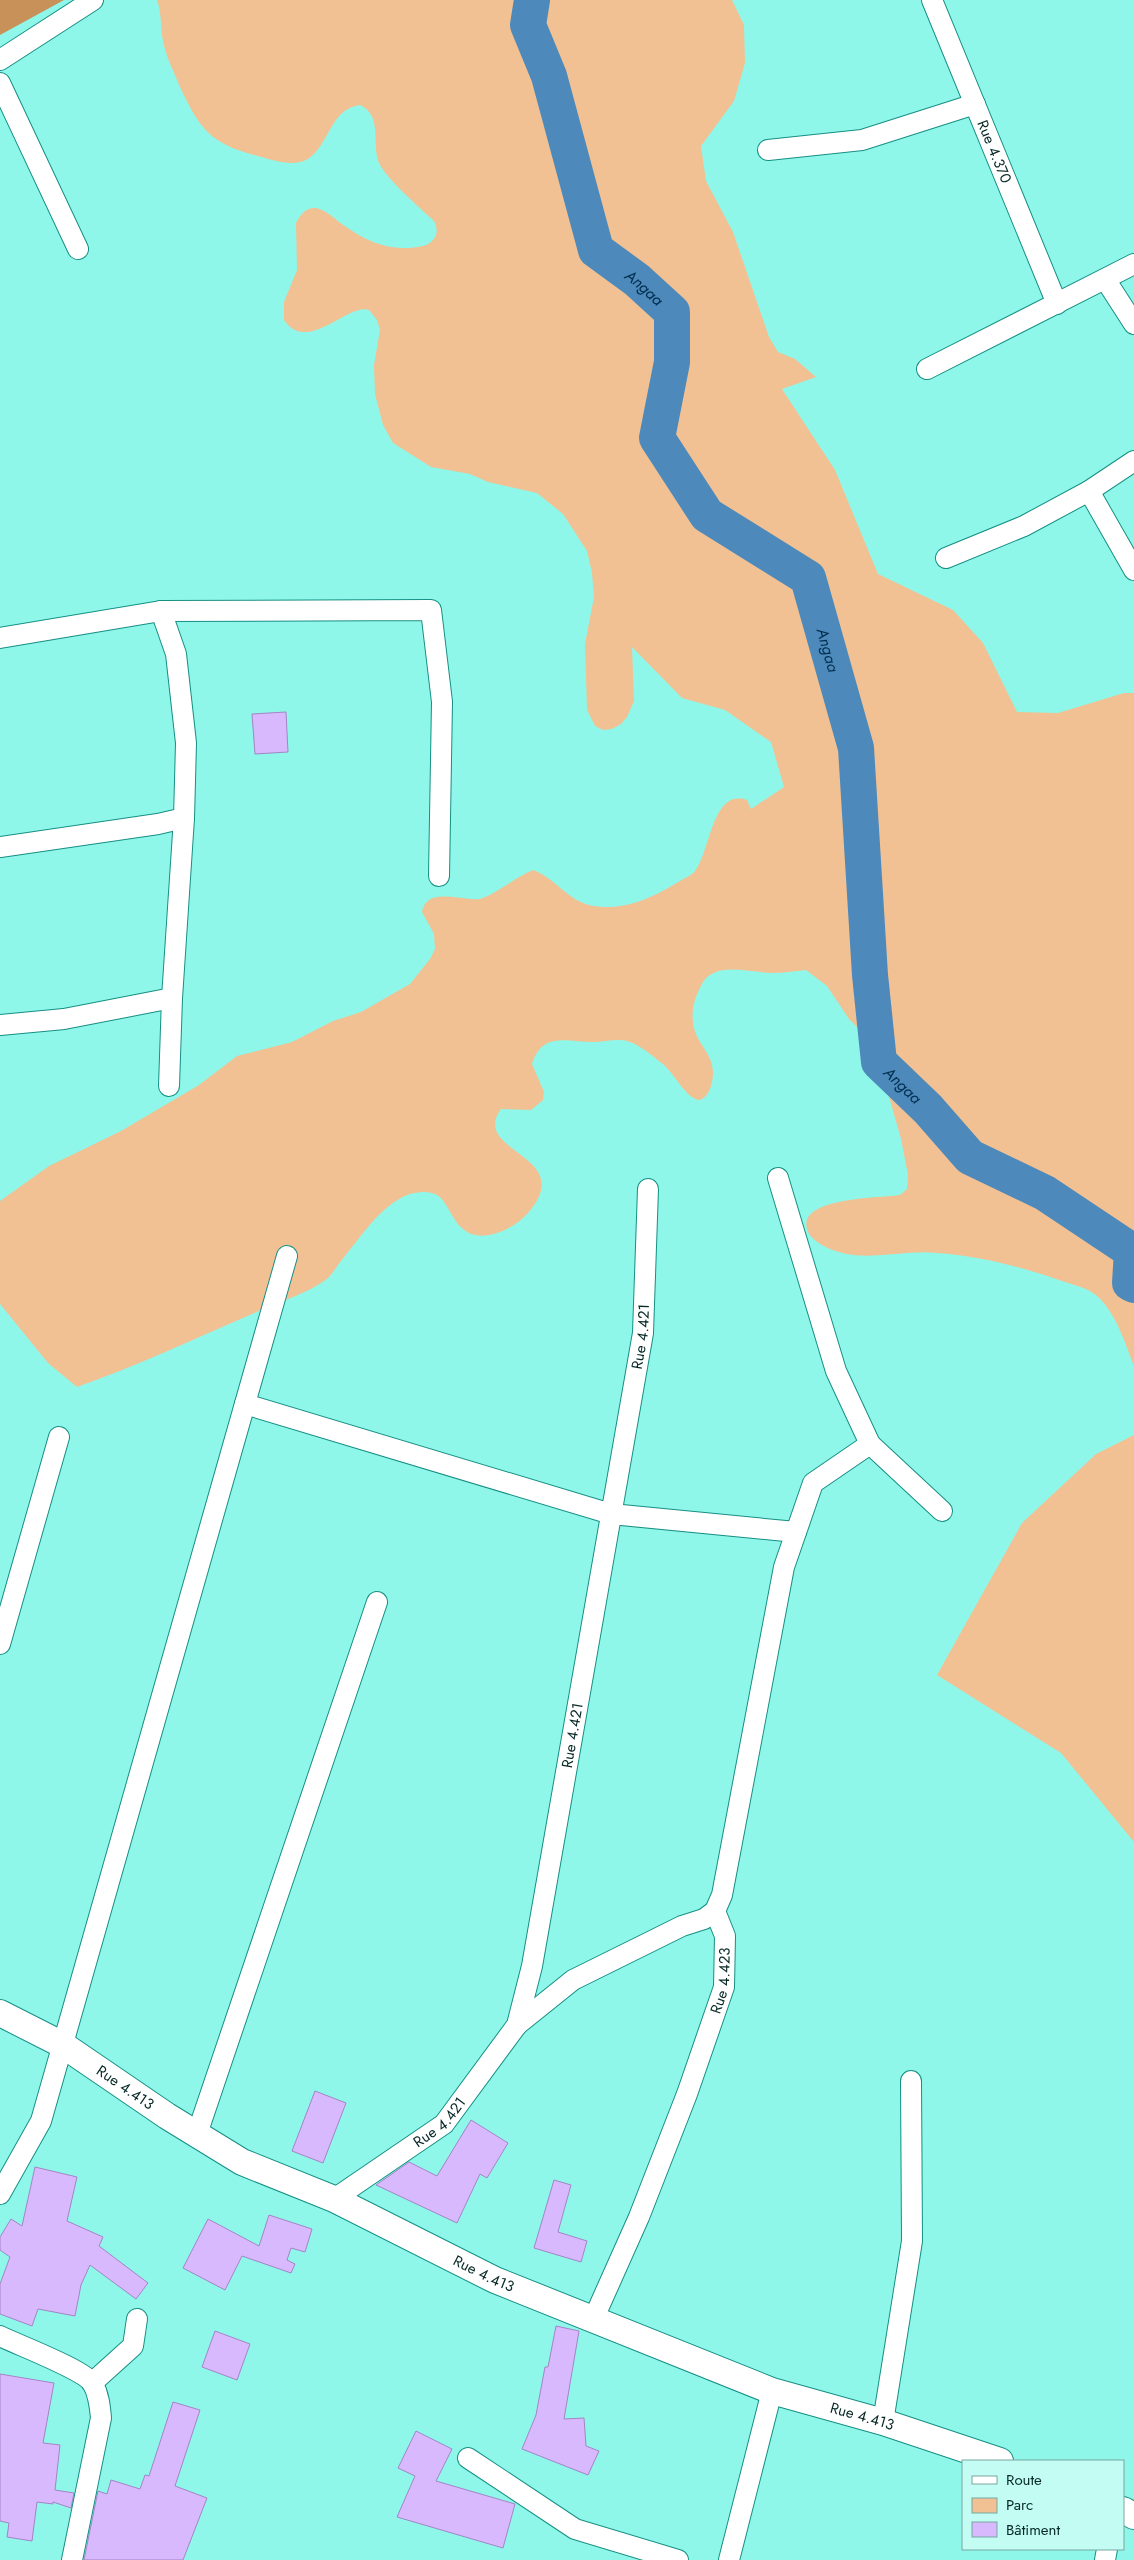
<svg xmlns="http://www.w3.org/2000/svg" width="1134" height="2560" viewBox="0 0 1134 2560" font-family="Jost,sans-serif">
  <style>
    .green { fill: #f1c193 }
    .forest { fill: #c8915a }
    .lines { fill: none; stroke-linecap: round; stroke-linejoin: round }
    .river { stroke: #4d89ba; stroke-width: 36 }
    .building { fill: #d8b9fd; stroke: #a385c5 }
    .minor-casing { stroke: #168f84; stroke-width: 22 }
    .tertiary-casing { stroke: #168f84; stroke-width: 28 }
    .minor { stroke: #fff; stroke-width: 20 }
    .tertiary { stroke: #fff; stroke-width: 26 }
    .labels { text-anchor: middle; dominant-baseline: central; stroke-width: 5; stroke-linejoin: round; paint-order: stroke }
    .street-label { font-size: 15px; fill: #072926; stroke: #c2fcf3 }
    .water-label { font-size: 16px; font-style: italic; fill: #002f50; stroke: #c2fcf3 }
  </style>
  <rect width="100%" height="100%" fill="#8ff7e9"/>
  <path class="green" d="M 157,0 L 732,0 L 744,25 L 745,63 L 734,101 L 701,146 L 706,181 L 733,232 L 769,337 L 778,352 L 795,359 L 816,377 L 782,389 L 835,470 L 878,574 L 953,610 L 983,643 L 1017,712 L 1058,713 L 1124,693 L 1134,693 L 1134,1366 C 1125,1343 1116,1313 1097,1296 C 1088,1288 1074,1285 1062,1281 C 1022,1267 980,1256 937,1253 C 898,1249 859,1266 822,1245 C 816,1241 809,1237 807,1229 C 798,1197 881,1198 900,1195 L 907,1189 L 908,1175 L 901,1139 L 874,1044 L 849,1019 L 827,986 L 806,970 C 795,971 783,973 772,973 C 752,973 717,961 703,982 C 696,994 691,1008 693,1022 C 695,1046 718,1054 712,1082 C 710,1090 708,1096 700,1100 C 687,1100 674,1073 663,1064 C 652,1056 641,1045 627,1041 C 617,1038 604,1042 593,1042 C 568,1042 542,1031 532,1064 L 544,1092 L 543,1100 L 531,1110 L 501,1109 C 469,1153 579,1154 528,1213 C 514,1229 480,1246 462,1228 C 452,1220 447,1201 437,1195 C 429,1190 415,1192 407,1195 C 378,1208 361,1237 341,1261 C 336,1267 331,1277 324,1281 C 306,1294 273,1304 252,1314 C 194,1339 137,1366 77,1387 L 48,1363 L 0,1304 L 0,1201 L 49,1166 L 121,1131 L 199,1085 L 237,1056 L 292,1042 L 333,1021 L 361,1012 L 410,984 L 430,959 L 435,949 L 434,934 L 422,912 C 427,886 461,901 479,899 C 492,897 517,876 533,870 C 557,879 568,902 594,906 C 625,911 654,897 680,881 C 685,878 692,875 695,871 C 711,850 712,788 747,800 L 751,809 L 784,787 L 771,742 L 725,710 L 682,698 L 632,647 L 634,701 L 627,717 L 621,724 L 612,729 L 603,730 L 595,726 L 587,710 L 585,644 L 594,597 L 592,573 L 587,551 L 563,514 L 537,493 L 488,482 L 470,474 L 431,467 L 393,443 L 383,425 L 375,394 L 374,365 L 380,330 L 377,320 L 369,310 C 349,302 307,355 284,320 L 284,302 L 297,270 L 296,223 C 300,215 306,207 316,208 C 325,210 332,216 339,222 C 361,238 381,249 409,248 C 417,247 425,247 431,242 C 438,236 438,229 434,221 C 421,209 388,180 380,165 C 370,145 384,116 360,105 C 329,109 329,148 306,160 C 292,167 272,160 258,156 C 211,144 200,130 180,87 C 174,72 166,57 163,41 C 160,27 162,13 157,0 Z
    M 1134,1435 L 1134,1842 L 1061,1753 L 937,1675 L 1022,1523 L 1096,1454 Z"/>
  <path class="forest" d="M 0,0 L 64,0 L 0,35 Z"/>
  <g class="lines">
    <path class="river" id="s1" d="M 532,0 L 528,25 L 549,76 L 596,250 L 637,280 L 672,312 L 672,362 L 657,438 L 707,515 L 808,578 L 856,748 L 870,975 L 879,1062 L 928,1109 L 970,1157 L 1045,1193 L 1132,1251 L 1130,1283 L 1134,1285"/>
  </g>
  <path class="building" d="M 286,712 L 288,752 L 255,754 L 252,714 Z
    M 315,2091 L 346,2103 L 323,2163 L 292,2151 Z
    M 471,2120 L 508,2143 L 487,2178 L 480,2174 L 457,2223 L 376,2185 L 409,2162 L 437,2176 Z
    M 35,2167 L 77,2177 L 67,2221 L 103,2237 L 99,2246 L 148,2283 L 136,2299 L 90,2265 L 81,2285 L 75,2316 L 38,2309 L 32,2326 L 0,2314 L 0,2284 L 10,2257 L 0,2250 L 0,2237 L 11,2219 L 22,2226 Z
    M 554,2180 L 571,2185 L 558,2232 L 587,2241 L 581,2262 L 534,2248 Z
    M 269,2215 L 312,2229 L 305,2252 L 291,2248 L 287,2260 L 295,2264 L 291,2273 L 242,2256 L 225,2290 L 183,2268 L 208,2219 L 259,2246 Z
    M 556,2326 L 579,2331 L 564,2419 L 584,2418 L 586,2446 L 599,2451 L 588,2475 L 522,2449 L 536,2415 L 545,2367 L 548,2367 Z
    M 215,2331 L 250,2344 L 237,2380 L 202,2367 Z
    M 0,2374 L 54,2383 L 43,2443 L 60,2445 L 55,2490 L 74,2493 L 71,2508 L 53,2502 L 53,2504 L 37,2502 L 32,2541 L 7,2537 L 9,2523 L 0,2521 Z
    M 173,2402 L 200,2410 L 175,2486 L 207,2498 L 183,2560 L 84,2560 L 98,2491 L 107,2494 L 111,2480 L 140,2489 L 145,2475 L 149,2476 Z
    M 416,2431 L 452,2449 L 436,2481 L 515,2504 L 503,2548 L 397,2517 L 415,2476 L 398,2468 Z"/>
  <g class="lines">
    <defs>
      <g id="minor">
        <path id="s2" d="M 932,0 L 1057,304"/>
        <path d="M 0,60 L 93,0"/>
        <path d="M 0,83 L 78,249"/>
        <path d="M 768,150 L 862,140 L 975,104"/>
        <path d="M 1105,279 L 1134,324"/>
        <path d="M 927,369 L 1134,264"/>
        <path d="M 1089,491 L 1134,570"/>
        <path d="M 946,558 L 1024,526 L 1089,491 L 1134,461"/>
        <path d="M 161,611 L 176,654 L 186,743 L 184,818 L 172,998 L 169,1086"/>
        <path d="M 0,638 L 161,611 L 431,610 L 442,702 L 439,876"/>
        <path d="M 0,847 L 158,824 L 184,818"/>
        <path d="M 0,1025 L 64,1019 L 172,998"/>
        <path d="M 778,1178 L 836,1371 L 870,1444 L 942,1511"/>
        <path d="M 245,1404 L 611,1514 L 796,1532"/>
        <path d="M 0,1644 L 59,1437"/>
        <path d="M 517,2025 L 573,1980 L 682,1926 L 704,1919 L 715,1911"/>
        <path d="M 197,2134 L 377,1602"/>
        <path d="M 0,2194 L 41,2121 L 287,1256"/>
        <path id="s3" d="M 334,2199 L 444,2124 L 517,2025 L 532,1966 L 643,1333 L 648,1189"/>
        <path id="s4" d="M 593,2320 L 639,2217 L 687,2094 L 724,1987 L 725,1936 L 715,1911 L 722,1895 L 784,1567 L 813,1483 L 870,1444"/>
        <path d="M 0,2336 C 18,2345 85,2370 93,2384 C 99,2395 100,2407 101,2418 L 72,2560"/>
        <path d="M 92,2383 L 133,2346 L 137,2319"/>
        <path d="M 883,2422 L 912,2241 L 911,2081"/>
        <path d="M 468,2458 L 575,2529 L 678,2560"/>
        <path d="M 729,2560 L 772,2391"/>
        <path d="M 1105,2560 L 1107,2549"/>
      </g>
      <g id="tertiary">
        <path id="s5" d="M 0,2013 L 63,2045 L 167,2116 L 242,2162 L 334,2199 L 495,2280 L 772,2391 L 883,2422 L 1000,2461"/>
        <path d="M 1123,2510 L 1134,2516"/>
      </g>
    </defs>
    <use href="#minor" class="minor-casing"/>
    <use href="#tertiary" class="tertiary-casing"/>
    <use href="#minor" class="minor"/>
    <use href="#tertiary" class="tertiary"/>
  </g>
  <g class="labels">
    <g class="street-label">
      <text stroke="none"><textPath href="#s2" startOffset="164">Rue 4.370</textPath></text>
      <text stroke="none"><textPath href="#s3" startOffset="956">Rue 4.421</textPath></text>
      <text stroke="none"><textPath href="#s3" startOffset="551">Rue 4.421</textPath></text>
      <text stroke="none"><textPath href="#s4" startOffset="364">Rue 4.423</textPath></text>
      <text stroke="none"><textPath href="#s5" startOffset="146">Rue 4.413</textPath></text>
      <text stroke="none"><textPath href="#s3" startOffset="131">Rue 4.421</textPath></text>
      <text stroke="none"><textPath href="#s5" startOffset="551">Rue 4.413</textPath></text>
      <text stroke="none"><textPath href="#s5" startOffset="956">Rue 4.413</textPath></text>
    </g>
    <g class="water-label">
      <text stroke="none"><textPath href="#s1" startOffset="322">Angaa</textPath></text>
      <text stroke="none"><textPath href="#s1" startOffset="772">Angaa</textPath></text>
      <text stroke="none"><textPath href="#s1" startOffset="1222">Angaa</textPath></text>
    </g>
  </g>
  <rect x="962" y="2460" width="162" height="90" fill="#c2fcf3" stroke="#77a8a1"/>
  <rect x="972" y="2476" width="25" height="8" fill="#ffffff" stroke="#77a8a1"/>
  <text x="1006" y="2485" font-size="15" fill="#072926">Route</text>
  <rect x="972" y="2498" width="25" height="15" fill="#f1c193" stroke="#77a8a1"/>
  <text x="1006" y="2510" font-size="15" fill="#072926">Parc</text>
  <rect x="972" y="2522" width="25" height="15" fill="#d8b9fd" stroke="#77a8a1"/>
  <text x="1006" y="2535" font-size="15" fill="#072926">Bâtiment</text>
</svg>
